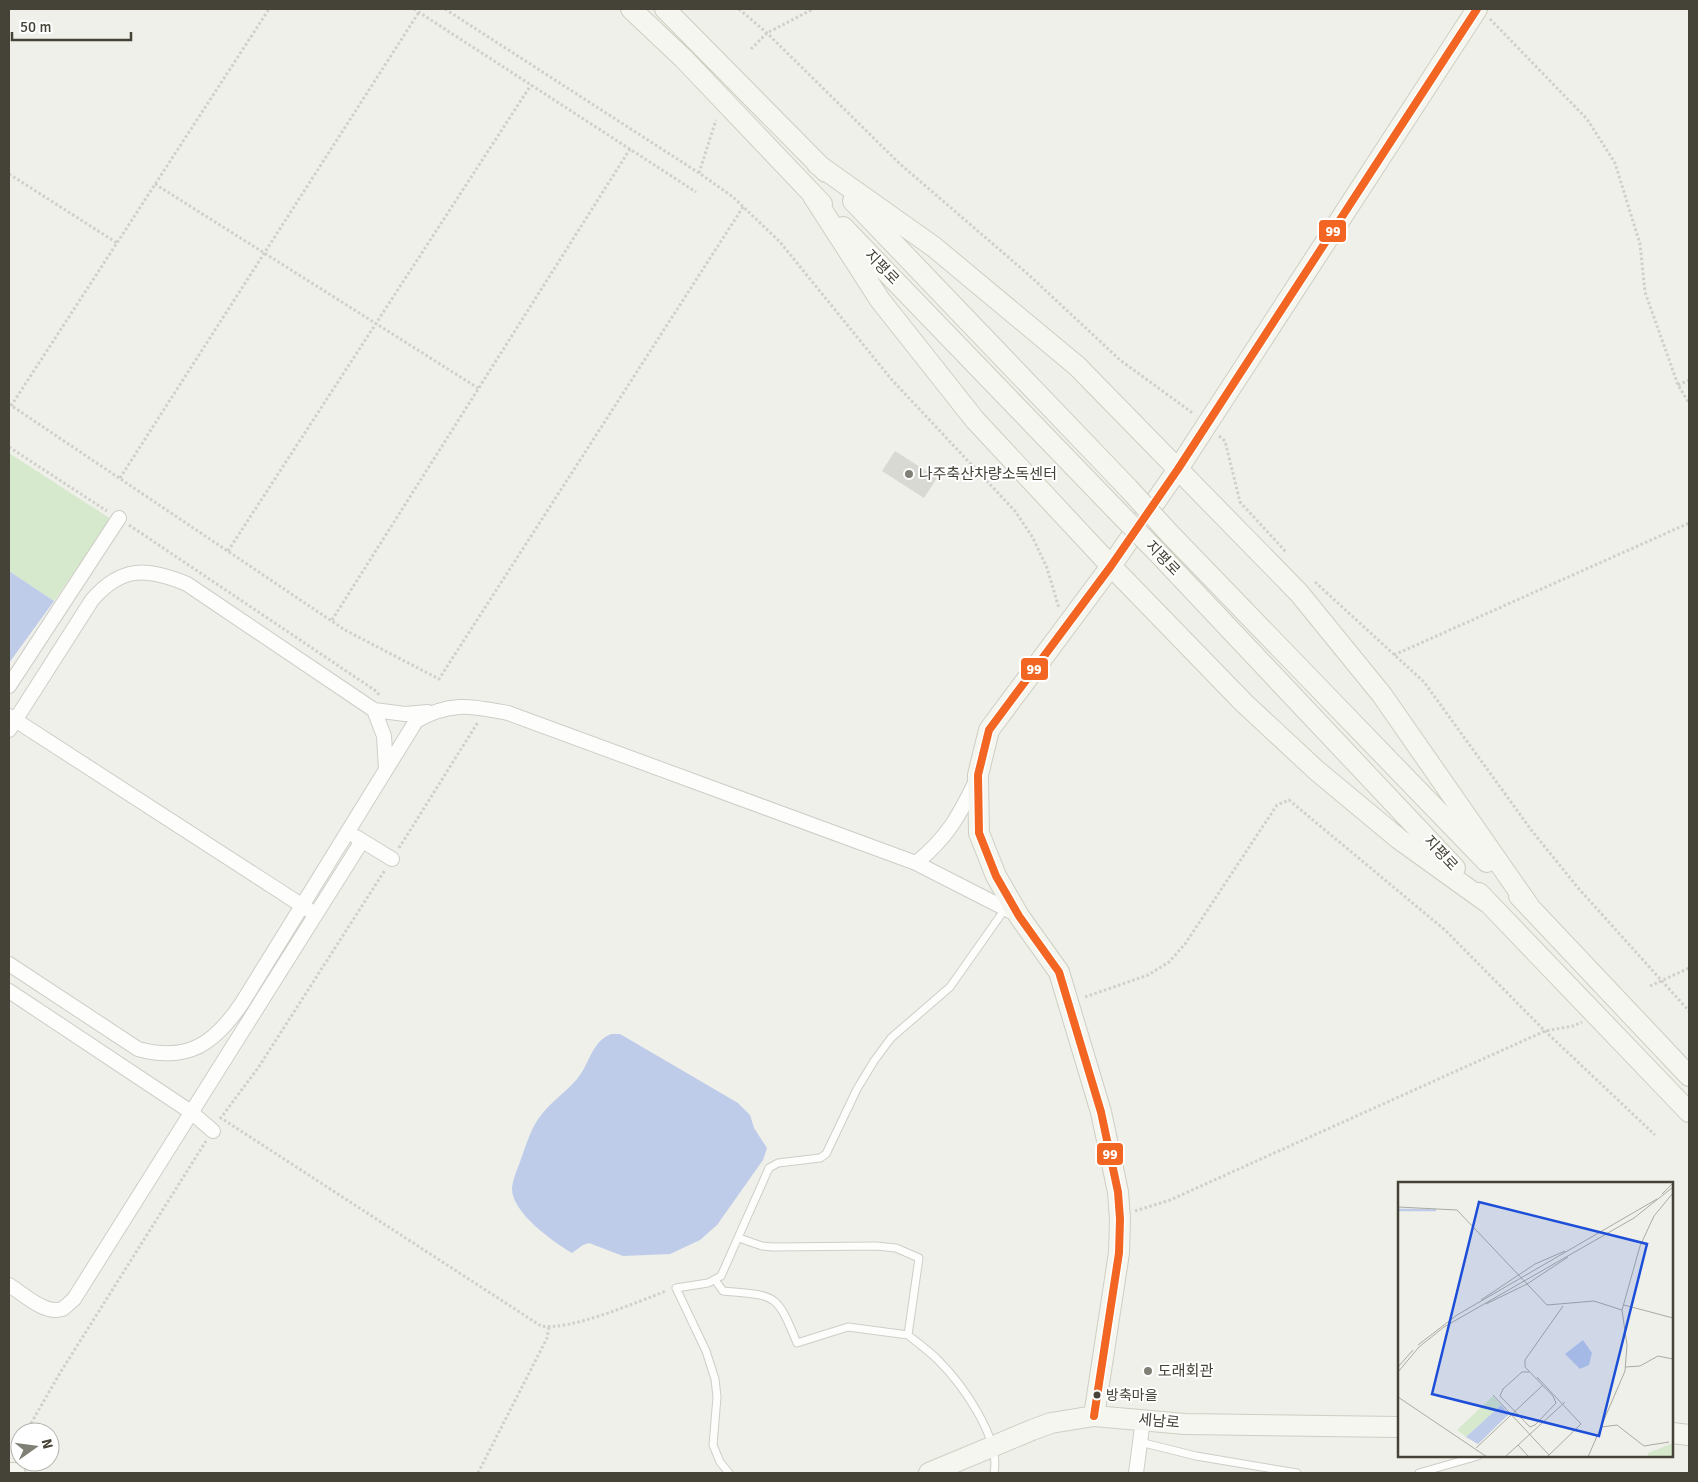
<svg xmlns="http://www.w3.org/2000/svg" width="1698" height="1482" viewBox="0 0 1698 1482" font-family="Signika,'Noto Sans KR',sans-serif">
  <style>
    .green { fill: #d6e9cc }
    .water { fill: #becce9 }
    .building { fill: #d9d9d3 }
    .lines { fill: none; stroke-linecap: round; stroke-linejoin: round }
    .lane-casing { stroke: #cecec8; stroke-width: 9 }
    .street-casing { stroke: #cecec8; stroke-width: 16 }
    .secondary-casing { stroke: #cecec2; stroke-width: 22 }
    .path { stroke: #d1cfcb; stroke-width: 3; stroke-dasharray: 2.5 2.5; stroke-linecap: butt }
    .lane { stroke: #fdfdfc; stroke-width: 7 }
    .street { stroke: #fdfdfc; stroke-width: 14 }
    .secondary { stroke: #f5f6ef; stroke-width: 20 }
    .secondary-bridge-casing { stroke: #cecec2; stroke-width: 22; stroke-linecap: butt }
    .secondary-bridge { stroke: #f5f6ef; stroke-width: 20 }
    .bus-1-casing { stroke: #fff; stroke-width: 11 }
    .bus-1 { stroke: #f26522; stroke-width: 8 }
    .poi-dot { fill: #818076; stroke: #fff; stroke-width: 2 }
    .bus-dot { fill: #454337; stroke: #fff; stroke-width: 2 }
    .labels { text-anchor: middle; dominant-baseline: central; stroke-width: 4; stroke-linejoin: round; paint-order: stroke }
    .bus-label { font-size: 14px; fill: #454337; stroke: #fff; text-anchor: start }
    .street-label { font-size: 15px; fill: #454337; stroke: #fff }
    .poi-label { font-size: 15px; fill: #454337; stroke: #fff; text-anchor: start }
    .inset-river { fill: none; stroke: #becce9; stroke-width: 2.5 }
    .inset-road { fill: none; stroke: #acaba2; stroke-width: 1 }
    .view { fill: #1d4ed8; fill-opacity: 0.15; stroke: #1d4ed8; stroke-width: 2.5 }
    .inset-edge { fill: none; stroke: #454337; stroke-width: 2.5 }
    .line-badge { stroke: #fff; stroke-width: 2 }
    .badge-label { font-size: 14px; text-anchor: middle; font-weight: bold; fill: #fff }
  </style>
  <rect width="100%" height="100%" fill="#f0f0ea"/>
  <path class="green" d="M 9,453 L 111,519 L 54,601 L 9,571 Z"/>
  <path class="water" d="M 9,571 L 54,601 L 9,663 Z
    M 611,1034 L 620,1034 L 738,1103 L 750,1115 L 754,1128 L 767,1148 L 763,1160 L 717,1225 L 700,1240 L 670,1254 L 623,1256 L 589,1243 L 583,1245 L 572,1253 C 553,1242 511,1212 512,1188 C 513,1178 518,1168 521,1159 C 527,1143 531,1127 542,1114 C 552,1101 567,1091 577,1079 C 590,1064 591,1042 611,1034 Z"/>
  <path class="building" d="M 895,451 L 937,478 L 924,498 L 882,471 Z"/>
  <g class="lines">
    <defs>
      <path id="lane" d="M 739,1238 L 762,1246 L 773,1247 L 876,1246 L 896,1248 L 919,1258 L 908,1335 C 918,1343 929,1351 938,1360 C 962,1384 1001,1438 994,1473
        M 715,1280 L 723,1291 C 777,1296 776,1292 797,1343 L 848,1327 L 908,1335
        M 1140,1442 L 1196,1456 L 1297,1473
        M 729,1473 L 720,1462 L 713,1445 L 717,1397 L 715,1379 L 706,1351 L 676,1288 L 708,1283 L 721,1276 L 769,1168 L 778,1163 L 820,1158 L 826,1154 L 857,1089 L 874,1061 L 891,1038 L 950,987 L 1005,909
        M 1419,1473 L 1478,1456"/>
      <path id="street" d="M 9,686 L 119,518
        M 374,710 L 405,714 L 428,712
        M 9,716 L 309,910
        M 9,730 L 92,600 C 122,565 148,568 187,584 L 374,710 L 384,736 L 386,768
        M 356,837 L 392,859
        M 916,863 C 947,838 959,816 976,781
        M 9,964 L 138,1049 C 188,1063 215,1043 242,1003 L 416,721 C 450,701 471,706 508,713 L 916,863 L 1018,915
        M 9,991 L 191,1112 L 213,1131
        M 9,1285 C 22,1293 45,1315 62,1309 C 66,1307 70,1302 74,1299 L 362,841
        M 1136,1473 L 1143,1420"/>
      <path id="secondary" d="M 631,9 L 683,58 L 822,204
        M 665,9 L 826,172
        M 817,164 L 934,247 L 1077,366 L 1299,593 L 1382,695 L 1529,906
        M 813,196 L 880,300 L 975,420 L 1111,566 L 1244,703 L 1316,770 L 1399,839 L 1488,903
        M 853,201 L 1128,488
        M 843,227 L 1115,509
        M 1169,533 L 1487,862
        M 1156,551 L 1455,868
        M 1479,893 L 1689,1112
        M 1519,896 L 1689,1076
        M 1094,1416 L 1119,1253 L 1120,1219 L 1118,1192 L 1101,1112 L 1059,972 L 1019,916 L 996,876 L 979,833 L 978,775 L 989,730 L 1111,566 L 1178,469 L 1477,9
        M 1672,1433 L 1689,1435
        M 9,1473 L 15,1473
        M 929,1473 L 1032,1430 L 1051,1423 L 1094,1416 L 1185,1424 L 1399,1427"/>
    </defs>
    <use href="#lane" class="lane-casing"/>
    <use href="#street" class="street-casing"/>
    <use href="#secondary" class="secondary-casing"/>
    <path class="path" d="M 414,9 L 696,192
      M 445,9 L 699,173 L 733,197 L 780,242 L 892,380 L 1015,511 L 1033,538 L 1047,568 L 1059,608
      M 739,9 L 767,33 L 900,164 L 1029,275 L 1120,360 L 1194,414
      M 1490,19 L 1587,119 L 1615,163 L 1640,244 L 1645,292 L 1678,385 L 1689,403
      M 751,49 L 767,33 L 813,9
      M 699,173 L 716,120
      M 9,174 L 117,243
      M 155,184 L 478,388
      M 1678,385 L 1689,380
      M 9,404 L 345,630 L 439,679 L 743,207
      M 11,406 L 269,9
      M 1219,436 L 1225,441 L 1240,502 L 1286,552
      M 9,447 L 107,511
      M 120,478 L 419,12
      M 129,525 L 376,691 L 380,696
      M 228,551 L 531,85
      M 1315,582 L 1424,682 L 1532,831 L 1579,889 L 1689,1011
      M 332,620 L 630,149
      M 1394,655 L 1689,523
      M 399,848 L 478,722
      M 1650,986 L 1689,968
      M 1085,997 L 1148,975 L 1169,962 L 1185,944 L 1277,805 L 1289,800 L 1445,930 L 1545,1031 L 1655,1135
      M 220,1119 L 258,1068 L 385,870
      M 224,1120 L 541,1326 C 570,1331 637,1302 666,1291
      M 1135,1211 L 1170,1200 L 1545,1031 L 1573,1026 L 1582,1022
      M 26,1432 L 60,1373 L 206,1141
      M 478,1473 L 547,1338 L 549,1327"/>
    <use href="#lane" class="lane"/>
    <use href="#street" class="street"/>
    <use href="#secondary" class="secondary"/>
    <defs>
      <path id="secondary-bridge" d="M 1128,488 L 1169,533
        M 1115,509 L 1156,551"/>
    </defs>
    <use href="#secondary-bridge" class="secondary-bridge-casing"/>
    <use href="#secondary-bridge" class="secondary-bridge"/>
    <defs>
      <path id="bus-1" d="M 1094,1416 L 1119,1253 L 1120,1219 L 1118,1192 L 1101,1112 L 1059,972 L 1019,916 L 996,876 L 979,833 L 978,775 L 989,730 L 1111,566 L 1178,469 L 1477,9"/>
    </defs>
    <use href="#bus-1" class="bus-1-casing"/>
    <use href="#bus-1" class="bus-1"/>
  </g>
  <g class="poi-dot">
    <circle cx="909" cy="474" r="5"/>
    <circle cx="1148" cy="1371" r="5"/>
  </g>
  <circle class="bus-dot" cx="1097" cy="1395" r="4.5"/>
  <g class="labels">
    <g class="bus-label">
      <text x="1106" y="1395">방축마을</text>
    </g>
    <g class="street-label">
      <text transform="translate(882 267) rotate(46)">지평로</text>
      <text transform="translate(1163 558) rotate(46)">지평로</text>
      <text transform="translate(1441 853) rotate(47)">지평로</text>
      <text transform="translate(1159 1421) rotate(5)">세남로</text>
    </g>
    <g class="poi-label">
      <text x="919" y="474">나주축산차량소독센터</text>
      <text x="1158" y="1371">도래회관</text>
    </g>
  </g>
  <g transform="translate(1398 1182)">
    <rect width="275" height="275" fill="#f0f0ea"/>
    <path d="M 95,214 L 103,223 L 68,255 L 59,248 ZM 275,261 L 275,275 L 250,275 L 250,271 Z" fill="#d6e9cc"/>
    <path d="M 185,158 L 194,171 L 191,183 L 182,187 L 167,172 ZM 103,223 L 111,232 L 80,262 L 68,255 Z" fill="#becce9"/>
    <path class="inset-river" d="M 0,28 L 38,28"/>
    <path class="inset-road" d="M 264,12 L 275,1M 0,25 L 59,28 L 149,123 L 196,119 L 224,128M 83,118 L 137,82 L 167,69M 88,122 L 129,102 L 170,75M 226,123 L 275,136M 20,163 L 59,133 L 259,17M 0,185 L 15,168M 228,185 L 242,184 L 260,174 L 275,177M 0,190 L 21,165 L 46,145 L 236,36 L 275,5M 131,190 L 124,190 L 105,207 L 102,214 L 132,245 L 137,243 L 158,221 L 155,214 L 127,185 L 127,178 L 165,124M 139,195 L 183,242 L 149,275M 95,213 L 151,273M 0,215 L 89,275M 203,245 L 219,243 L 246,264 L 271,260M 120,263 L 131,275M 78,266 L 145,203M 107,275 L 167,220M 190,275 L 227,189 L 229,163 L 224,128 L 242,64 L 256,34 L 275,11"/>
    <path class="view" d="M 81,20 L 249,62 L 201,254 L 34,212 Z"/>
    <rect width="275" height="275" class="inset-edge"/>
  </g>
  <g class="line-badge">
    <rect x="1318" y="219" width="29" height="24" rx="5" fill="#f26522"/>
    <rect x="1020" y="657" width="29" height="24" rx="5" fill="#f26522"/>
    <rect x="1096" y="1142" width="28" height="24" rx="5" fill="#f26522"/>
  </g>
  <g class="badge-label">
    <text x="1333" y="236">99</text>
    <text x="1034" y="674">99</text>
    <text x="1110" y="1159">99</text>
  </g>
  <rect width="1698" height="1482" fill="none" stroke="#454337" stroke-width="20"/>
  <g transform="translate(35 1447) rotate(76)"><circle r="24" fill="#ffffff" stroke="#b5b4af"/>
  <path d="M0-4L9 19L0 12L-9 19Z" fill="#818076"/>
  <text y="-8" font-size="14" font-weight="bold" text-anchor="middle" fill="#454337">N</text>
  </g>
  <path d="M12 32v8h119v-8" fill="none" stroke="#454337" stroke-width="2.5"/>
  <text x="20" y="32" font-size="15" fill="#454337" stroke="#ffffff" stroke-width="4" paint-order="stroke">50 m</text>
</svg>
